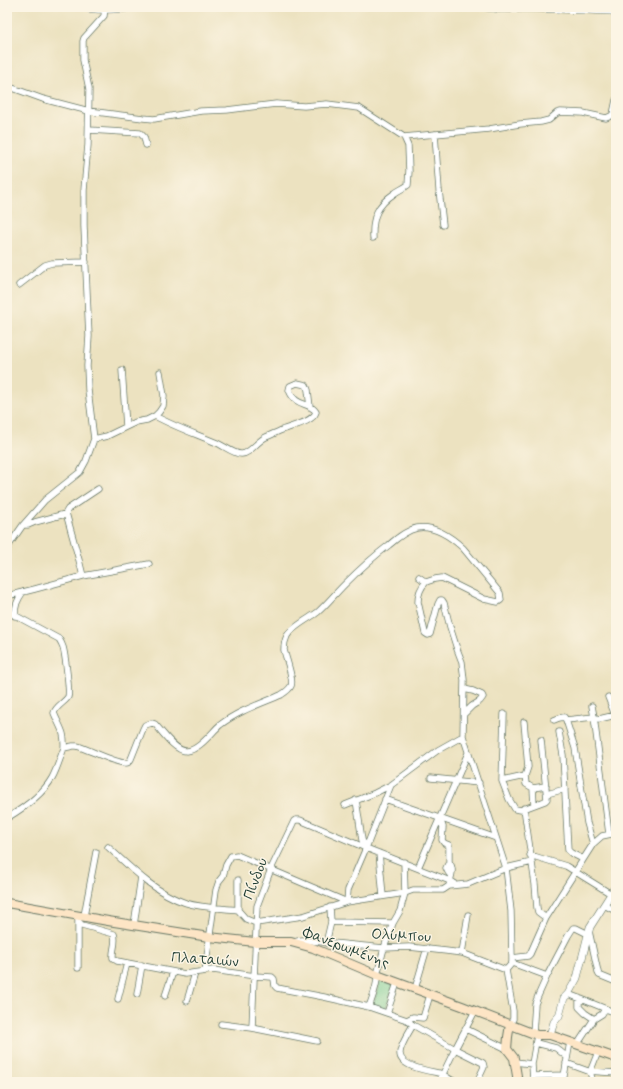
<svg xmlns="http://www.w3.org/2000/svg" width="623" height="1089" viewBox="0 0 623 1089" font-family="Mynerve,sans-serif">
  <style>
    .green { fill: #75ca8e; stroke: #4a8461 }
    .lines { fill: none; stroke-linecap: round; stroke-linejoin: round }
    .minor-casing { stroke: #677765; stroke-width: 7 }
    .tertiary-casing { stroke: #677765; stroke-width: 8 }
    .secondary-casing { stroke: #677765; stroke-width: 10 }
    .minor { stroke: #fff; stroke-width: 5.5 }
    .tertiary { stroke: #fff; stroke-width: 7 }
    .secondary { stroke: #fde5c5; stroke-width: 8 }
    .labels { text-anchor: middle; dominant-baseline: central; stroke-width: 3; stroke-linejoin: round; paint-order: stroke }
    .street-label { font-size: 15px; fill: #1f3d34; stroke: #fcf5e5 }
  </style>
  <rect width="100%" height="100%" fill="#fcf5e5"/>
  <filter id="ink" filterUnits="userSpaceOnUse"><feTurbulence type="fractalNoise" baseFrequency=".025" numOctaves="2"/><feDisplacementMap in="SourceGraphic" scale="8" xChannelSelector="R" yChannelSelector="G"/><feConvolveMatrix kernelMatrix="1 2 1 2 8 2 1 2 1" color-interpolation-filters="sRGB"/></filter>
  <filter id="wash" filterUnits="userSpaceOnUse"><feTurbulence type="fractalNoise" baseFrequency=".012" numOctaves="4" result="noise"/><feDisplacementMap in="SourceGraphic" scale="16" xChannelSelector="R" yChannelSelector="G"/><feGaussianBlur stdDeviation="0.9" result="paint"/><feColorMatrix in="noise" values="0 0 0 0 0 0 0 0 0 0 0 0 0 0 0 0 0 1.4 0 .05"/><feComposite in="paint" operator="in"/></filter>
  <g filter="url(#wash)">
    <rect width="100%" height="100%" fill="#ece2c0"/>
    <path class="green" d="M 380,980 L 394,985 L 385,1011 L 372,1006 Z"/>
  </g>
  <g filter="url(#ink)">
    <g class="lines">
      <defs>
        <path id="minor" d="M 7,86 L 43,99 L 89,111 L 143,118 L 154,119 L 201,111 L 227,110 L 276,104 L 304,106 L 327,104 L 359,108 L 404,137 L 489,129 L 520,124 L 541,122 L 549,120 L 557,113 L 561,112 L 583,113 L 606,118 L 611,116 L 613,114 L 616,100
          M 89,130 L 140,133 L 144,137 L 146,145
          M 435,134 L 439,190 L 443,225
          M 373,238 C 372,217 377,205 395,193 C 399,190 404,188 408,185 L 409,171 L 408,146 L 404,137
          M 19,285 L 45,265 L 52,263 L 86,262
          M 122,370 L 126,426
          M 155,416 C 175,427 196,434 217,443 C 224,446 234,454 241,454 C 249,455 257,441 266,437 C 271,435 277,432 282,430 C 292,426 313,422 316,412 C 309,401 296,408 289,390 L 290,386 L 297,383 L 306,385 L 308,390 L 310,407
          M 94,439 L 107,436 L 136,422 L 147,420 L 155,416 L 159,412 L 163,406 L 164,396 L 160,372
          M 66,513 L 79,560 L 83,576
          M 23,525 L 28,525 L 35,522 L 65,514 L 68,509 L 98,489
          M 7,548 L 23,525 L 45,500 L 80,472 L 86,461 L 94,439 L 88,390 L 87,366 L 89,336 L 84,226 L 84,190 L 88,145 L 89,89 L 83,60 L 83,41 L 84,38 L 104,16 L 105,7
          M 426,582 C 420,588 418,594 418,602 L 425,633 L 428,635 L 430,634 L 438,604 L 440,600 L 442,600 L 444,603 L 450,627 L 457,649 L 462,662 L 464,680 L 463,736 L 506,868 L 511,911 L 512,958 L 512,963 L 506,970
          M 7,596 L 35,589 L 83,576 L 149,564
          M 7,611 L 59,639 C 61,642 62,644 63,647 C 65,654 70,691 68,697 C 64,703 56,706 54,713 C 60,728 65,731 64,748 C 60,758 57,769 52,778 C 43,794 22,809 7,818
          M 15,616 C 15,606 17,600 23,592
          M 464,689 L 473,691 L 482,695 L 483,697 L 480,701 L 472,706 L 464,714
          M 608,697 L 615,715
          M 592,706 L 594,717 L 609,834
          M 504,714 L 502,781 L 509,799 L 515,809 L 521,810 L 545,801 L 547,799 L 541,740
          M 554,720 L 559,718 L 564,717 L 566,720 L 594,717 L 599,719 L 616,715
          M 566,720 L 575,748 L 587,823 L 593,844
          M 559,732 L 563,755 L 568,850 L 571,853 L 583,859
          M 64,748 L 73,746 L 77,746 C 88,749 117,764 126,763 C 129,763 129,762 131,759 L 143,729 L 145,725 L 152,723 L 155,724 C 162,732 176,752 187,751 C 199,750 212,732 220,725 C 238,711 260,704 281,695 C 284,693 289,690 291,686 C 294,680 286,658 284,650 C 284,646 285,640 287,636 C 292,627 310,618 318,612 C 327,604 335,594 344,585 C 358,571 373,557 389,545 C 397,538 407,530 417,528 C 435,525 451,537 463,548 L 500,593 L 501,600 L 498,602 L 484,599 L 442,578 L 435,579 L 426,582 L 419,577
          M 525,776 L 526,784 L 533,788 L 546,786
          M 431,778 L 479,783
          M 502,781 L 525,776 L 528,767 L 524,722
          M 533,788 L 534,805
          M 547,794 L 565,789
          M 385,799 L 496,838
          M 356,800 L 362,840 L 366,848
          M 345,805 L 375,793 L 391,785
          M 524,808 L 535,884 L 537,908 L 538,912 L 546,918
          M 440,819 L 443,827 L 442,840 L 444,843 L 449,845 L 449,862 C 454,868 452,874 450,881 L 453,882
          M 108,847 C 131,868 155,893 186,903 C 202,908 221,908 238,910
          M 379,853 L 383,896
          M 530,855 L 566,866 L 616,897
          M 449,862 L 446,868 L 448,872 L 451,876
          M 418,868 L 468,753
          M 238,880 L 238,910 L 246,919 L 256,923 L 303,916 L 347,902 L 405,893 L 413,890 L 443,890 L 449,886
          M 604,905 L 616,911
          M 330,907 L 331,922
          M 76,915 L 78,917 L 78,921 L 82,925 L 114,934 C 117,942 112,950 113,958 L 117,961 L 185,974 L 213,970 L 255,976 L 272,977 L 274,979 L 275,986 L 277,988 L 324,997 L 369,1007 L 407,1020 L 413,1025
          M 84,916 L 96,852
          M 78,921 L 78,968
          M 134,925 L 141,877
          M 589,931 L 598,972 L 599,975 L 616,982
          M 294,942 L 302,940 L 384,948 L 409,947 L 446,951 L 462,953 L 506,970
          M 326,943 L 331,922 L 393,923
          M 462,953 L 468,915
          M 512,958 L 528,956 L 530,954 L 546,918 L 593,844 L 602,836 L 616,833
          M 512,963 L 547,976
          M 506,970 L 513,1011 L 513,1019 L 510,1024
          M 205,971 L 216,890 L 219,881 L 223,876 L 226,865 L 231,856 L 237,855 L 347,902 L 348,890 L 366,848 L 391,785 L 438,750 L 463,736
          M 415,989 L 427,948
          M 137,994 L 142,965
          M 568,994 L 589,1002 L 616,1013
          M 165,996 L 173,972
          M 579,998 L 579,1007 L 585,1013 L 594,1019
          M 118,999 L 127,963
          M 187,1001 L 195,973
          M 369,1007 C 372,998 378,985 377,975 L 384,948 L 393,923 L 400,911 L 405,893 L 404,862
          M 387,1013 L 397,983
          M 407,1020 L 413,1017 L 423,1018 L 430,995
          M 221,1024 L 252,1028 L 317,1041
          M 252,1028 L 257,906 L 271,869 L 294,821 L 296,820 L 300,820 L 366,848 L 450,881 L 449,886 L 468,884 L 506,868 L 532,862
          M 466,1029 L 507,1049
          M 533,1033 L 535,1004 L 538,996 L 547,976 L 568,936 L 573,928 L 576,928 L 588,934
          M 536,1043 L 556,1048 L 567,1057
          M 577,1045 L 594,1019 L 602,1014 L 605,1009
          M 515,1062 L 532,1064
          M 566,1063 L 588,1071 L 616,1073
          M 533,1076 L 564,1075
          M 439,1082 L 455,1049 L 475,1011
          M 458,1082 C 450,1082 447,1075 439,1073 C 429,1071 399,1067 400,1053 C 400,1046 409,1032 413,1025 L 455,1049 L 483,1063 L 484,1067 L 477,1082
          M 533,1082 L 532,1064 L 537,1035
          M 563,1082 L 570,1042
          M 593,1082 L 590,1072 L 598,1052"/>
        <path id="tertiary" d="M 82,7 C 99,11 118,9 136,7
          M 485,7 L 502,9 L 529,8 L 611,11 L 616,12
          M 550,1035 L 554,1022 L 559,1016 L 564,998 L 568,994 L 577,978 L 590,927 L 616,886"/>
        <path id="secondary" d="M 7,903 L 108,921 L 209,937 L 255,942 L 291,942 L 313,948 L 377,975 L 462,1006 L 537,1035 L 550,1035 L 616,1058
          M 510,1024 L 508,1037 L 507,1049 L 514,1058 L 518,1082"/>
      </defs>
      <use href="#minor" class="minor-casing"/>
      <use href="#tertiary" class="tertiary-casing"/>
      <use href="#secondary" class="secondary-casing"/>
      <use href="#minor" class="minor"/>
      <use href="#tertiary" class="tertiary"/>
      <use href="#secondary" class="secondary"/>
    </g>
  </g>
  <g class="labels">
    <g class="street-label">
      <text transform="translate(256 879) rotate(-69)">Πίνδου</text>
      <text transform="translate(401 936) rotate(3)">Ολύμπου</text>
      <text transform="translate(346 948) rotate(21)">Φανερωμένης</text>
      <text transform="translate(205 960) rotate(4)">Πλαταιών</text>
    </g>
  </g>
  <rect width="623" height="1089" fill="none" stroke="#fcf5e5" stroke-width="24"/>
</svg>
